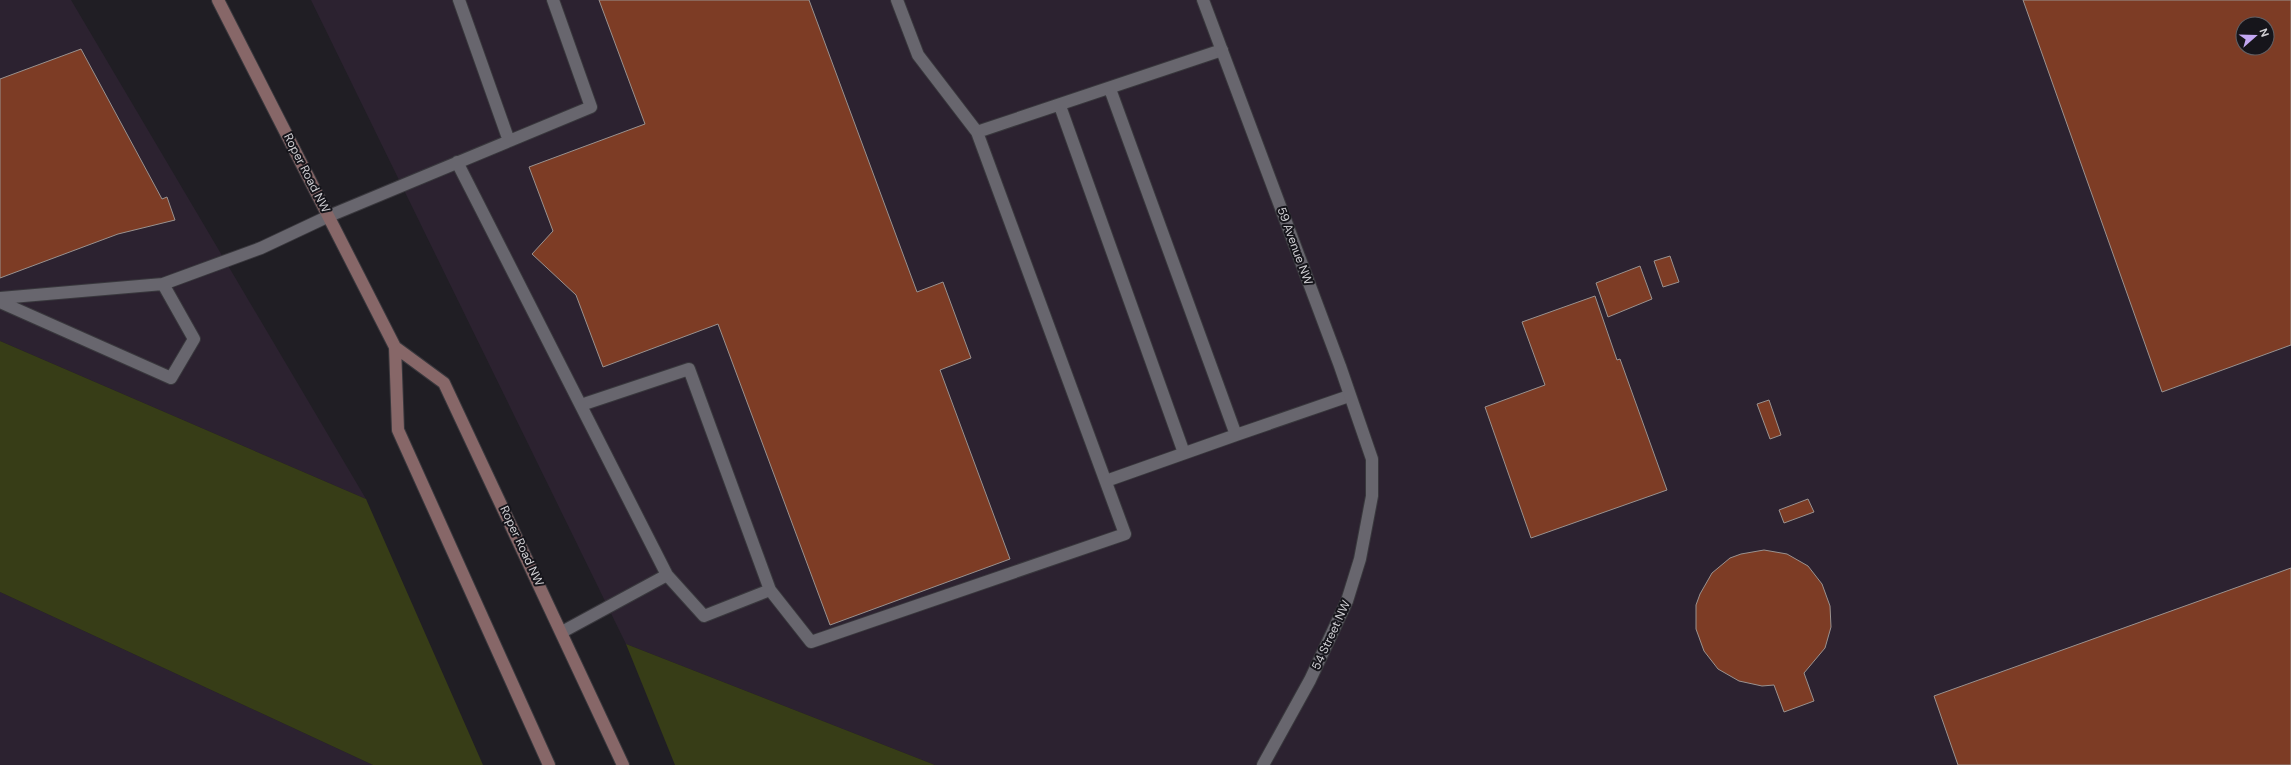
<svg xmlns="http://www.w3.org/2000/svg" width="2291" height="765" viewBox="0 0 2291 765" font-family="'DM Sans',sans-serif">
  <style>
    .industrial { fill: #2c2230; fill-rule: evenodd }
    .green { fill: #373d17 }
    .building { fill: #7d3c25; stroke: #9a928f; fill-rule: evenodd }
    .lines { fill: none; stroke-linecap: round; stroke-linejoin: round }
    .lane-casing { stroke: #39383d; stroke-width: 14 }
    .street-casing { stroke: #39383d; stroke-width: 14 }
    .secondary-casing { stroke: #39383d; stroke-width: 14 }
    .lane { stroke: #68666e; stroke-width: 12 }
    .street { stroke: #68666e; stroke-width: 12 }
    .secondary { stroke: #876768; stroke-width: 12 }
    .labels { text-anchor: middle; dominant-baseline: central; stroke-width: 4; stroke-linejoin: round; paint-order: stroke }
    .street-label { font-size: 12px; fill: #d2d1d5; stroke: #16151b }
  </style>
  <rect width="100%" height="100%" fill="#201e24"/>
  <path class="industrial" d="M 0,0 L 71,0 L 366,499 L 0,341 Z
    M 311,0 L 2291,0 L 2291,765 L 935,765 L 626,644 ZM 2243,24 L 2267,24 L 2267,48 L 2243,48 Z
    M 0,592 L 373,765 L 0,765 Z"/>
  <path class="green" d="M 0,341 L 366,499 L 483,765 L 373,765 L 0,592 Z
    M 626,644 L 935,765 L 675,765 Z"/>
  <path class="building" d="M 599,0 L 809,0 L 917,292 L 943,282 L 971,358 L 940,370 L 1010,559 L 830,625 L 718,324 L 603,367 L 576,295 L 532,254 L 553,231 L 529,167 L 645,124 Z
    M 2023,0 L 2291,0 L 2291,345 L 2162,392 ZM 2243,24 L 2267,24 L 2267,48 L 2243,48 Z
    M 81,49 L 162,199 L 167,197 L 175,220 L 118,234 L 0,278 L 0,79 Z
    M 1670,256 L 1679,282 L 1663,287 L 1654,261 Z
    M 1640,266 L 1652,299 L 1608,317 L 1596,283 Z
    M 1595,296 L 1617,360 L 1620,359 L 1667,490 L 1531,538 L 1485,407 L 1545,385 L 1522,322 Z
    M 1769,400 L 1781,435 L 1770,439 L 1757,404 Z
    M 1808,499 L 1814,512 L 1784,523 L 1779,510 Z
    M 1764,550 L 1787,554 L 1808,566 L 1822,584 L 1830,606 L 1831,627 L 1825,648 L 1804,673 L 1814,701 L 1784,712 L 1774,685 L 1762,686 L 1739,681 L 1718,669 L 1704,651 L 1696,629 L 1696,605 L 1700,594 L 1712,573 L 1730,558 L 1741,554 Z
    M 2291,568 L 2291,765 L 1958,765 L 1934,696 Z"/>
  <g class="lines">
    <defs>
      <path id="lane" d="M 459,0 L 509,141
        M 897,0 L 918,55 L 977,132
        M 1110,89 L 1236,435 L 1349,396
        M 1060,106 L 1184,453
        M 457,162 L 667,575 L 562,632
        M 0,298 L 163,284 L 261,248 L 329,216 L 591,107 L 553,0
        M 0,302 L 171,378 L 194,339 L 163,284
        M 581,405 L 689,369 L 770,590 L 704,616 L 667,575
        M 1106,481 L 1236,435
        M 770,590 L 811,642 L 1125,534 L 977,132 L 1222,50"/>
      <path id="street" d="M 1203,0 L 1340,366 L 1372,459 L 1372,496 L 1360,559 L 1347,601 L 1310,680 L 1263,765"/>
      <path id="secondary" d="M 218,0 L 395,347 L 398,430 L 549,765
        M 395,347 L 444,383 L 623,765"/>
    </defs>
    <use href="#lane" class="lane-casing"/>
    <use href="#street" class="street-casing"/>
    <use href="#secondary" class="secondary-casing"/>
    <use href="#lane" class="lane"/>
    <use href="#street" class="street"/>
    <use href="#secondary" class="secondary"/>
  </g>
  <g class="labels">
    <g class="street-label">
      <text transform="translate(307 173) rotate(63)">Roper Road NW</text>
      <text transform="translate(1295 246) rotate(70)">59 Avenue NW</text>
      <text transform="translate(522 546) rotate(65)">Roper Road NW</text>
      <text transform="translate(1331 635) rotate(-65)">54 Street NW</text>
    </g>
  </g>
  <g transform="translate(2255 36) rotate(70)"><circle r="19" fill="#16151b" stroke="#616065"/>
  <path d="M0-3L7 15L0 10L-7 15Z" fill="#c3a7f2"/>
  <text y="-6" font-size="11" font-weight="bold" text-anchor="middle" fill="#d2d1d5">N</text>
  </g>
</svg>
